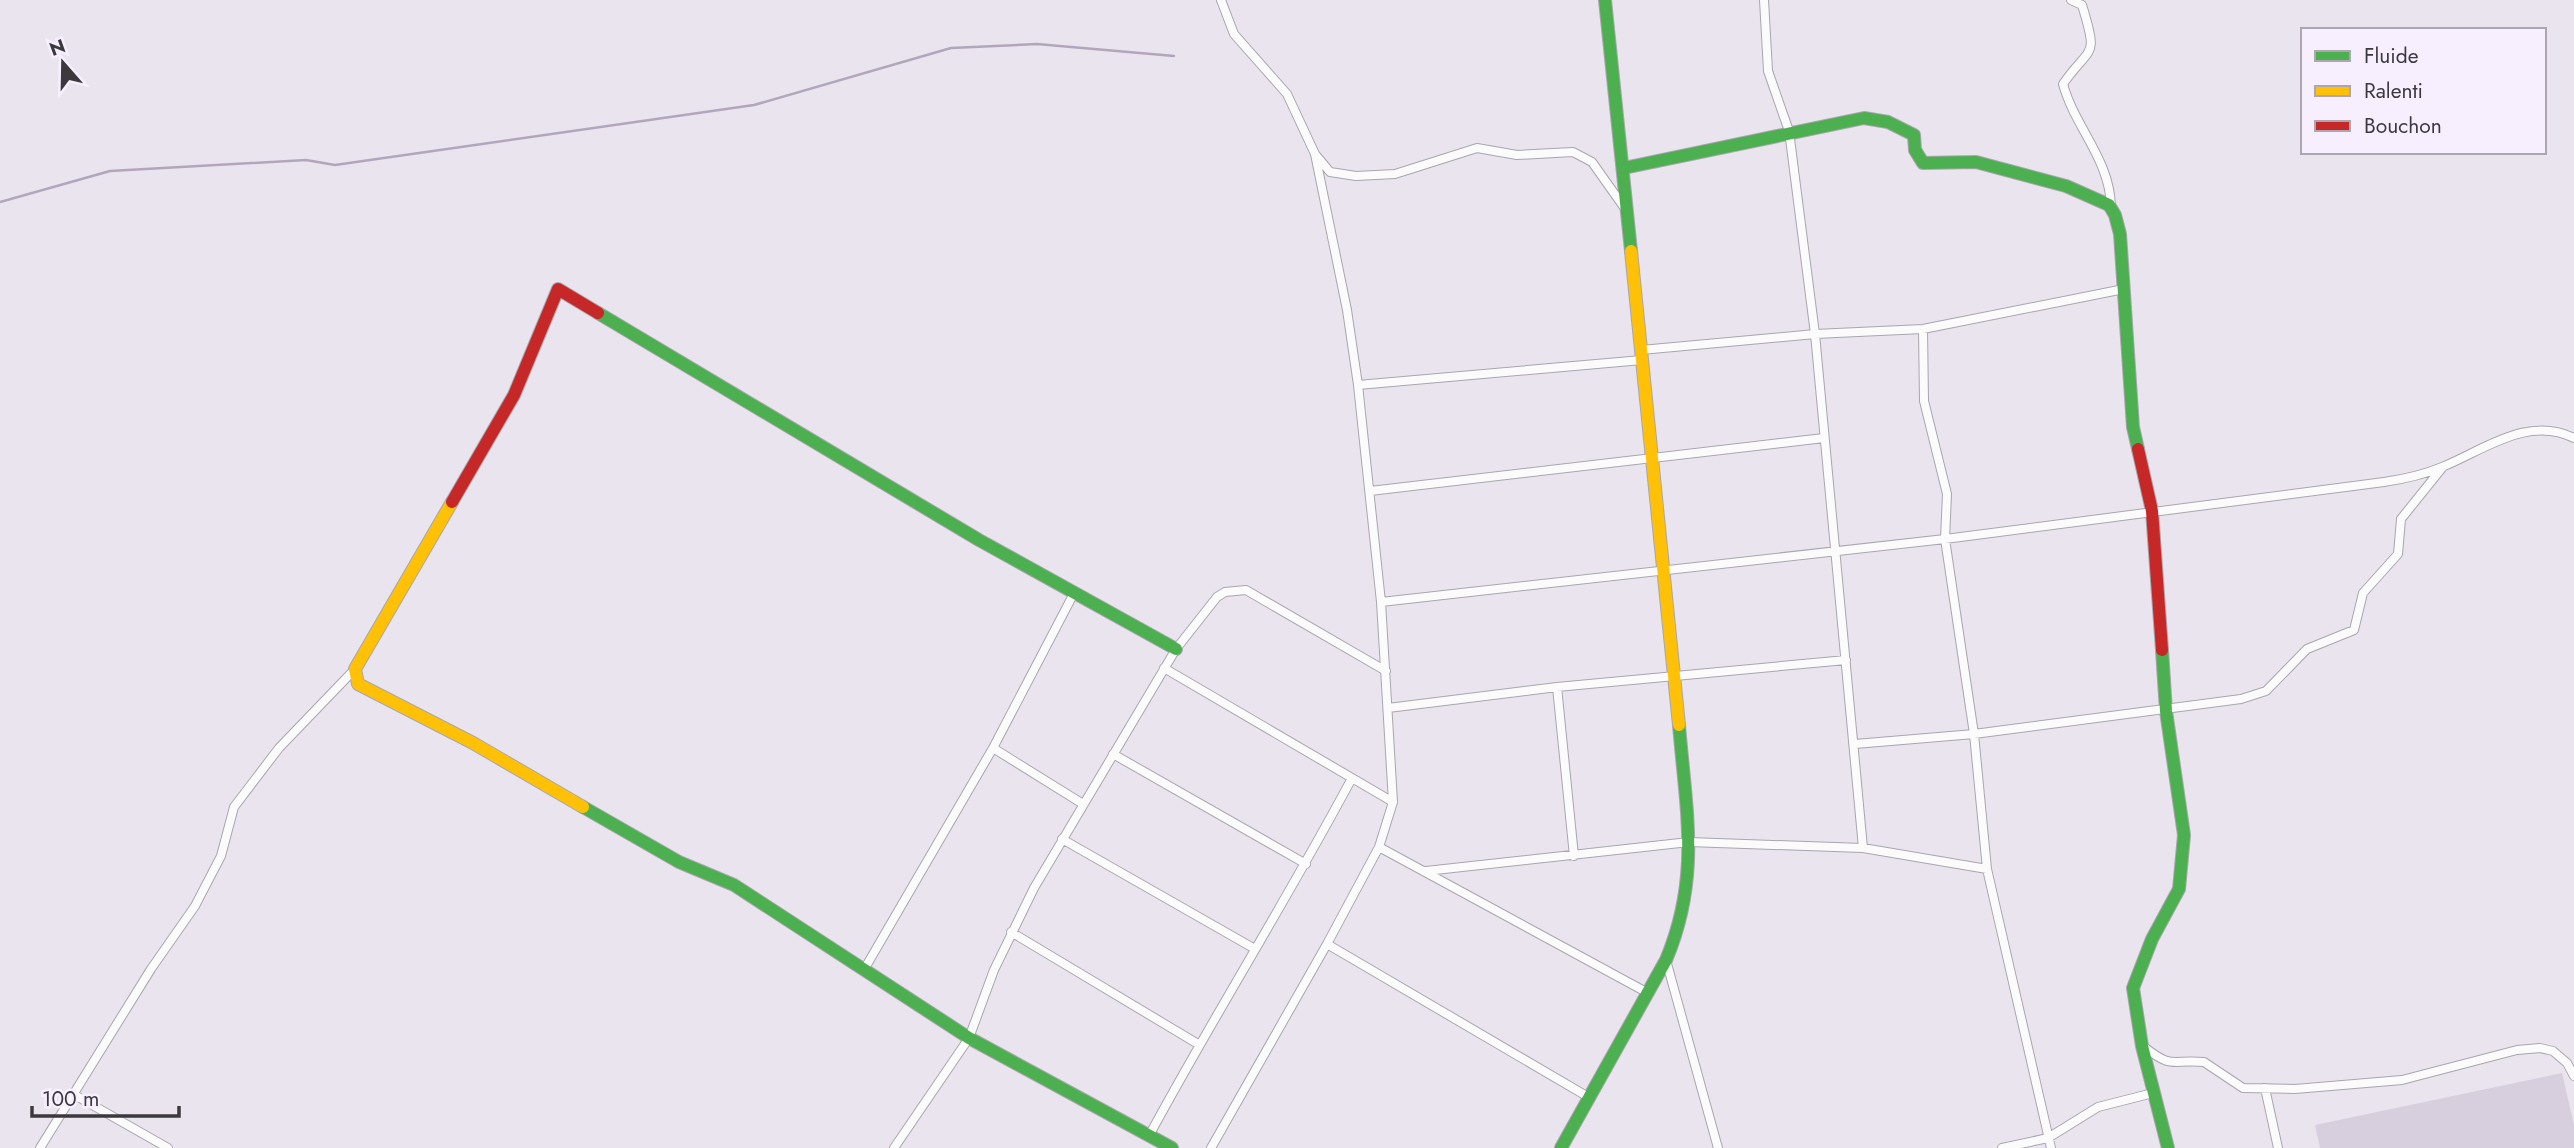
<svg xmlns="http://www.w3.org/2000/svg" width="2574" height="1148" viewBox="0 0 2574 1148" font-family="Jost,sans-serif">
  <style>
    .pitch { fill: #d7cfde }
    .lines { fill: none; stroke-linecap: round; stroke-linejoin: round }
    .stream { stroke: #b3a6bc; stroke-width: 2.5 }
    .street-casing { stroke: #a9a6ad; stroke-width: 10 }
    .fast-casing { stroke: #a9a6ad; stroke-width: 14 }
    .slow-casing { stroke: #a9a6ad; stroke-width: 14 }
    .jam-casing { stroke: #a9a6ad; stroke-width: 14 }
    .street { stroke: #fcfbfc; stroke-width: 8 }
    .fast { stroke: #4caf50; stroke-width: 12 }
    .slow { stroke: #ffc107; stroke-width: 12 }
    .jam { stroke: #c62828; stroke-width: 12 }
  </style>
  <rect width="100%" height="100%" fill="#e9e4ee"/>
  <path class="pitch" d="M 2562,1073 L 2574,1125 L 2574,1148 L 2320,1148 L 2315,1125 Z"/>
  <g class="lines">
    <path class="stream" d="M 0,202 L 110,171 L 306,160 L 335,165 L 754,105 L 951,48 L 1037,44 L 1174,56"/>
    <defs>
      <path id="street" d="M 1221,0 L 1234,34 L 1287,94 L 1315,154 L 1330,172 L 1356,176 L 1395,174 L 1477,148 L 1517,155 L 1573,152 L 1592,162 L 1626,210
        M 1764,0 L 1768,71 L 1789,131 L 1815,334 L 1863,848
        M 2071,0 L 2082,5 C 2099,60 2091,44 2063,84 C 2075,128 2110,159 2111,207
        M 1923,329 L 1924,401 L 1947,494 L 1945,539 L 1974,734 L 1987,869 L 2051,1148
        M 1641,350 L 1815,334 L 1923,329 L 2124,289
        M 1358,385 L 1642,360
        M 1370,491 L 1824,438
        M 1381,602 L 1945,539 L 2384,482 C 2404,479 2423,475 2442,467 C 2484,450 2528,415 2574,438
        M 1164,668 L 1393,802
        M 1557,687 L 1574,856
        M 1388,708 L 1557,687 L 1846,660
        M 1855,744 L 1974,734 L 2241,699 L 2266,691 L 2307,649 L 2354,630 L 2363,593 L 2398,554 L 2401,519 L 2442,468
        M 993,748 L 1083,804
        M 1113,754 L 1306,864
        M 1062,839 L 1255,949
        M 1379,847 L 1648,993
        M 1426,871 L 1689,842 L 1863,848 L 1987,869
        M 1011,932 L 1198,1044
        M 1327,944 L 1590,1098
        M 1666,960 L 1718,1148
        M 865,968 L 993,748 L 1073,595
        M 2143,1046 C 2173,1070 2171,1059 2204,1062 L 2243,1088 L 2295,1089 L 2402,1080 L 2517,1050 L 2540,1048 L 2553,1051 L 2567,1063 L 2574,1076
        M 2265,1088 L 2278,1148
        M 73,1094 L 168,1148
        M 1150,1134 C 1215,1014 1288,898 1352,778
        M 40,1148 L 151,969 L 195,906 L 221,856 L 234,807 L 279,748 L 355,669
        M 894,1148 L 969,1038 L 994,970 L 1034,888 L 1176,649 L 1217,597 L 1225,592 L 1246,590 L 1386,671
        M 1211,1148 L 1327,944 L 1379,847 L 1393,802 L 1381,602 L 1358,385 L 1347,310 L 1315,154
        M 2002,1148 L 2048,1138 L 2098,1107 L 2153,1093"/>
      <path id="fast" d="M 1605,0 L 1631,251
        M 1624,168 L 1864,118 L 1888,122 L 1914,135 L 1915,150 L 1923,163 L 1976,162 L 2066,186 L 2109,205 L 2115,215 L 2120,234 L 2133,427 L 2138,449
        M 598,313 L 979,540 L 1176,649
        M 2162,650 L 2166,711 L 2184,835 L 2179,889 L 2152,939 L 2133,988 L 2142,1046 L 2168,1148
        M 583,807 L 679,862 L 734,885 L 969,1038 L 1172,1148
        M 1561,1148 L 1666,960 C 1701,877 1686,811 1679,725"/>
      <path id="slow" d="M 1631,251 L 1679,725
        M 452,502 L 355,669 L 358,684 L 473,743 L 583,807"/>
      <path id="jam" d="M 2138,449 L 2152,511 L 2162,650
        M 452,502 L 514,395 L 558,289 L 598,313"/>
    </defs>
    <use href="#street" class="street-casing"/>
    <use href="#fast" class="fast-casing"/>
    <use href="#slow" class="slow-casing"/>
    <use href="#jam" class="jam-casing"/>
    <use href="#street" class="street"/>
    <use href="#fast" class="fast"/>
    <use href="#slow" class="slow"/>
    <use href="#jam" class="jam"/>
  </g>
  <rect x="2301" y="28" width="245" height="126" fill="#f8effe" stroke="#aca6b1" stroke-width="2"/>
  <rect x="2315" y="51" width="35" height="10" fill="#4caf50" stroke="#aca6b1" stroke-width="2"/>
  <text x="2364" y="63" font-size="21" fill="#3b383e">Fluide</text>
  <rect x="2315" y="86" width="35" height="10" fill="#ffc107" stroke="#aca6b1" stroke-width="2"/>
  <text x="2364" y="98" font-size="21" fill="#3b383e">Ralenti</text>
  <rect x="2315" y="121" width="35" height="10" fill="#c62828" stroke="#aca6b1" stroke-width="2"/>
  <text x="2364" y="133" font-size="21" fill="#3b383e">Bouchon</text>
  <g transform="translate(63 63) rotate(340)" stroke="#f8effe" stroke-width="5" paint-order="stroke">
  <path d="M0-5L12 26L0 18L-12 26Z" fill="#3b383e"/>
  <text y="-10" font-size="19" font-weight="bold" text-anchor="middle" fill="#3b383e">N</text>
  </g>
  <path d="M32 1106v10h147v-10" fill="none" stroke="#3b383e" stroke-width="3.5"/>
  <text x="42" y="1106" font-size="21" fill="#3b383e" stroke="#f8effe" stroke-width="5" paint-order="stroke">100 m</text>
</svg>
